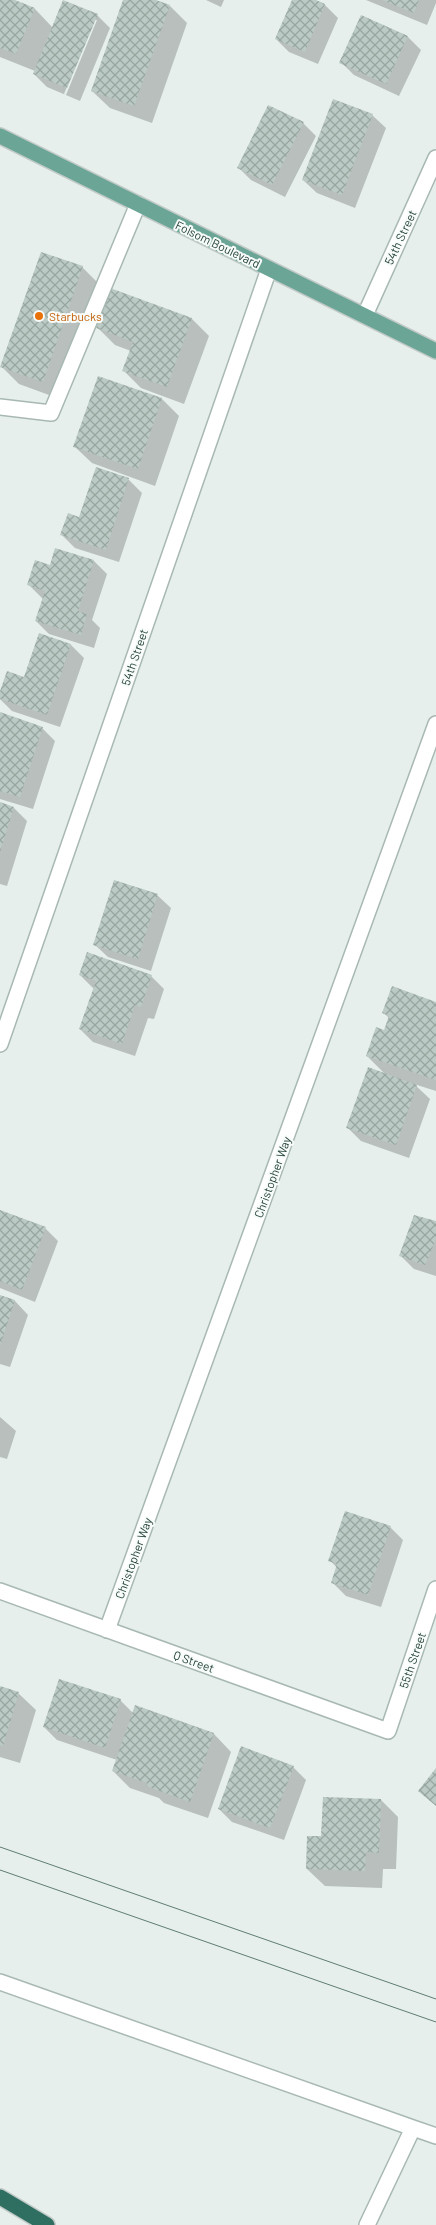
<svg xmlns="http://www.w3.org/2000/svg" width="436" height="2225" viewBox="0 0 436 2225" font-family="Barlow,sans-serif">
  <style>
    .shadow { fill: #0003; fill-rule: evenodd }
    .building { fill: url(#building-cross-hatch) }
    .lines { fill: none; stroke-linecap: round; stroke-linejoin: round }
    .lane-casing { stroke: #a8b8b2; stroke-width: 18 }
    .street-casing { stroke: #a8b8b2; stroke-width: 18 }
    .primary-casing { stroke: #c2cac8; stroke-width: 18 }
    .highway-casing { stroke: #c2cac8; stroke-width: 18 }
    .lane { stroke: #fff; stroke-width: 15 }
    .street { stroke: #fff; stroke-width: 15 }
    .primary { stroke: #6aa596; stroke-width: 15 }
    .highway { stroke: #2f6f62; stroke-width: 15 }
    .tram { stroke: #5f7d75; stroke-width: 1 }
    .food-dot { fill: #e8710a; stroke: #f7fbf9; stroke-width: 2 }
    .labels { text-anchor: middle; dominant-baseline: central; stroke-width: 4; stroke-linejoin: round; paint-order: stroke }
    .street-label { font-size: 12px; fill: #24423a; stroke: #f7fbf9 }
    .food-label { font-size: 12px; fill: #c56008; stroke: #f7fbf9; text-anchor: start }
  </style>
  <defs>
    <pattern id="building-cross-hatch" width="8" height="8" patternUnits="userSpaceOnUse" patternTransform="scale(1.25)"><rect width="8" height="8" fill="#bbcac4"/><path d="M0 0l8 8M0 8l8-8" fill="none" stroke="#98a6a0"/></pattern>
  </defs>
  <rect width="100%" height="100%" fill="#e6efeb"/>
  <path class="shadow" d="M 0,0 L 12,0 L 35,9 L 53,28 L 97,15 L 110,28 L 80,101 L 47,87 L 34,74 L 35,71 L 0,57 ZM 94,20 L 97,20 L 66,95 L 64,94 Z
    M 125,0 L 153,0 L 170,6 L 187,23 L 152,123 L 110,108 L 92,91 Z
    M 206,0 L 224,0 L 221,7 Z
    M 293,0 L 313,0 L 325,5 L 338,18 L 318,64 L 289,52 L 276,39 Z
    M 366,0 L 436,0 L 436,3 L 427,25 Z
    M 408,37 L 421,50 L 399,96 L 354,75 L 341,62 Z
    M 372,115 L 386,128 L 355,208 L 317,193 L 303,180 Z
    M 303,123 L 316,136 L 285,197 L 251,180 L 238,167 Z
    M 82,267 L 100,285 L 60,399 L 19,384 L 2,367 Z
    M 111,290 L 192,319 L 209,336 L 184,404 L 141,388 L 124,371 L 131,351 L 115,345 L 97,327 Z
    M 162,399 L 179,416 L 155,486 L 92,463 L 74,446 Z
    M 97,469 L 129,480 L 142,493 L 119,562 L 75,548 L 62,535 L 80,519 Z
    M 56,550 L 94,561 L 107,574 L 92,620 L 100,628 L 94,648 L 49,634 L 36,621 L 43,599 L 29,585 L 51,566 Z
    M 39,634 L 71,645 L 84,658 L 60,727 L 12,711 L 0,699 L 0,695 L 24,678 Z
    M 0,713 L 42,728 L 55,741 L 33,809 L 0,799 Z
    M 0,804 L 14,808 L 27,821 L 7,886 L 0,884 Z
    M 157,895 L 171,908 L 151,971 L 108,957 L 94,944 Z
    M 80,975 L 151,976 L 164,989 L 154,1019 L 148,1018 L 135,1056 L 93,1042 L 80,1029 L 94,989 Z
    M 436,1003 L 436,1091 L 414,1084 L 430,1099 L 409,1158 L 361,1141 L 348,1128 L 386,1075 L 367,1056 L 385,1031 L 389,1018 L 384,1013 Z
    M 0,1214 L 45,1228 L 58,1241 L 35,1302 L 0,1288 Z
    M 436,1223 L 436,1276 L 414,1269 L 401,1256 Z
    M 0,1297 L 15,1301 L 28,1315 L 10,1367 L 0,1364 Z
    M 0,1417 L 16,1431 L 7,1459 L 0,1457 Z
    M 390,1527 L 403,1540 L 381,1607 L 346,1596 L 333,1583 L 337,1568 L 330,1560 Z
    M 0,1688 L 18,1693 L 36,1710 L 20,1763 L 0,1757 Z
    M 120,1700 L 133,1713 L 135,1707 L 214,1734 L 231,1752 L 208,1818 L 164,1803 L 159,1798 L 130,1788 L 113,1771 L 117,1760 L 57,1740 L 44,1727 Z
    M 293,1767 L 306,1780 L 284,1840 L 232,1822 L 219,1809 Z
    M 381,1800 L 398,1817 L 396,1869 L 383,1869 L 382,1888 L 325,1886 L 307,1869 L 323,1837 Z"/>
  <path class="building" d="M 0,0 L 15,0 L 35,8 L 16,54 L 0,48 Z
    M 63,0 L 98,14 L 67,88 L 33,74 Z
    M 123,0 L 156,0 L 170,5 L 134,106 L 91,91 Z
    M 292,0 L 316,0 L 325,4 L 305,52 L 275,39 Z
    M 382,0 L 419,0 L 414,13 Z
    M 361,15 L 408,36 L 386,84 L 339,63 Z
    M 333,99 L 373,114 L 342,195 L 302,180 Z
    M 268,105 L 304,122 L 272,185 L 237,168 Z
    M 41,252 L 83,266 L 43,382 L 0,367 Z
    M 110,288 L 192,318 L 167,387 L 122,371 L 133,342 L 96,328 Z
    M 98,376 L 162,398 L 138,469 L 73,447 Z
    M 96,467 L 129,478 L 106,550 L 60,535 L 68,513 L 79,517 Z
    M 55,548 L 94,560 L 78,611 L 87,614 L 81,635 L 35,621 L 45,591 L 27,585 L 35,560 L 50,565 Z
    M 39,633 L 71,644 L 47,715 L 0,699 L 0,691 L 7,671 L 24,677 Z
    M 0,712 L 43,727 L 20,797 L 0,791 Z
    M 0,802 L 14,807 L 0,852 Z
    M 114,880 L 158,894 L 138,959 L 93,945 Z
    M 87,952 L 152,975 L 141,1007 L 135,1005 L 122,1044 L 79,1029 L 96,981 L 79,975 Z
    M 392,986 L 436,1002 L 436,1080 L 366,1056 L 376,1027 L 384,1030 L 389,1016 L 382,1013 Z
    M 368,1067 L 417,1085 L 396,1145 L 346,1128 Z
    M 0,1210 L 46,1227 L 22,1290 L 0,1281 Z
    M 414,1215 L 436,1221 L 436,1239 L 425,1265 L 399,1256 Z
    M 0,1295 L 15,1300 L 0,1346 Z
    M 345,1511 L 391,1526 L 368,1595 L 331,1583 L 337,1564 L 328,1561 Z
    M 59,1679 L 121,1699 L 105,1748 L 43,1727 Z
    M 0,1686 L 19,1692 L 3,1746 L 0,1745 Z
    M 135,1705 L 214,1733 L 190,1802 L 146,1786 L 147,1783 L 112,1771 Z
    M 241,1746 L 294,1766 L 270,1828 L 218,1809 Z
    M 436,1768 L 436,1806 L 418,1791 Z
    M 323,1797 L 381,1799 L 379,1853 L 366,1852 L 365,1871 L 306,1869 L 307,1836 L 321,1836 Z"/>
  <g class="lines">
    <defs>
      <path id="lane" d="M 0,407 L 51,413 L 138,204
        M 0,1982 L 413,2128
        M 367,2225 L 413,2128 L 436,2136"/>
      <path id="street" d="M 365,315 L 436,158
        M 0,1044 L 269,269
        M 0,1591 L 388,1731 L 436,1589
        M 107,1630 L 436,724"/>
      <path id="primary" d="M 0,136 L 436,351"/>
      <path id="highway" d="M 0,2197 L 47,2225"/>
    </defs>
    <use href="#lane" class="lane-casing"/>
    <use href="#street" class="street-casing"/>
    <use href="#primary" class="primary-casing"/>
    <use href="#highway" class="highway-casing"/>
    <use href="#lane" class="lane"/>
    <use href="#street" class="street"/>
    <use href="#primary" class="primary"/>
    <use href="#highway" class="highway"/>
    <path class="tram" d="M 0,1847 L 436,1999
      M 0,1870 L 436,2022"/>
  </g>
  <circle class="food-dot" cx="39" cy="316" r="5"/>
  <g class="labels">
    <g class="street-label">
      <text transform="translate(400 237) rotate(-65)">54th Street</text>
      <text transform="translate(218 244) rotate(26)">Folsom Boulevard</text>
      <text transform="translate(134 657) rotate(-71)">54th Street</text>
      <text transform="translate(272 1177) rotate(-70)">Christopher Way</text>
      <text transform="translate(133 1558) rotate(-70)">Christopher Way</text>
      <text transform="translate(412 1660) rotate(-71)">55th Street</text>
      <text transform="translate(194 1661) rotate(20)">Q Street</text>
    </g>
    <g class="food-label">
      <text x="49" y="316">Starbucks</text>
    </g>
  </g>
</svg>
